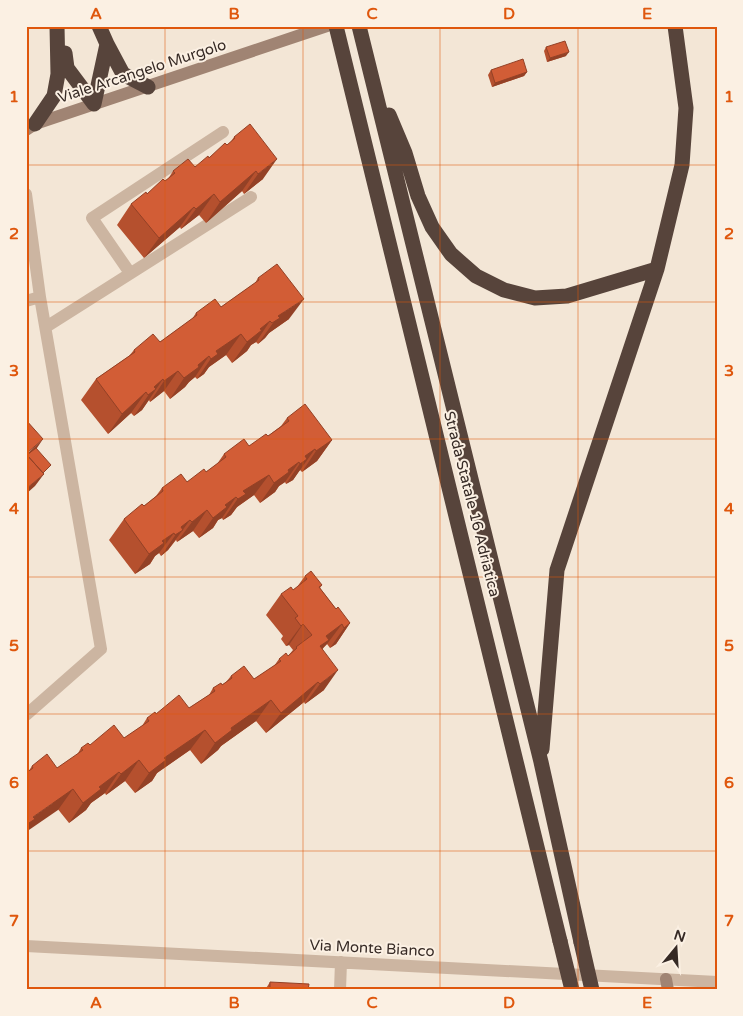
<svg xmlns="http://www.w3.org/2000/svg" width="743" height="1016" viewBox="0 0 743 1016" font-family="'Varela Round',sans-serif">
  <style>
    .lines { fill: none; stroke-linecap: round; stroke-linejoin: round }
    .street { stroke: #ccb5a1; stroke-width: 12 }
    .secondary { stroke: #a08473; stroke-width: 12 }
    .highway { stroke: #57443b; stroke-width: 15 }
    .highway-bridge { stroke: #57443b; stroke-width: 15 }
    .wall { fill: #b5502e }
    .shaded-wall { fill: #934126 }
    .building { fill: #d25d36; stroke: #934126 }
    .grid { fill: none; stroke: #df570d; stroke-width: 1; stroke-opacity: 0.55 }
    .labels { text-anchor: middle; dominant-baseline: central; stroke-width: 4; stroke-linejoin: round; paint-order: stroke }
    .street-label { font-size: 15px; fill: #362a25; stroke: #fbf0e3 }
    .neatline { fill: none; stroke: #df570d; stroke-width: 2 }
    .grid-label { font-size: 16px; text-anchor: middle; font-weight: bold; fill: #df570d }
  </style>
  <rect width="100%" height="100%" fill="#f3e6d6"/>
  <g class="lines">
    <path class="street" d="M 26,194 L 40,297 L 101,649 L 26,715
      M 130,273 L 92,218 L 223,132
      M 26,301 L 40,297
      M 46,327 L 251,197
      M 26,946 L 717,982
      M 340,990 L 341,962"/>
    <path class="secondary" d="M 26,130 L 35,124 L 327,26
      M 666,979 L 668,990"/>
    <path class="highway" d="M 99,26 L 107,44 L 123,74 L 148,87
      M 336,26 L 560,941
      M 359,26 L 541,762 L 581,942
      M 65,53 L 67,68 L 94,104
      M 94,104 L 107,44
      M 389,115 L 405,153 L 418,196 L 432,227 L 451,254 L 476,276 L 504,290 L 535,298 L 567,296 L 657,269
      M 35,124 L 54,96 L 58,74 L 57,26
      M 542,749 L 557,570 L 657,269 L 682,165 L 686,108 L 675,26"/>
    <path class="highway-bridge" d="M 560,941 L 572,990
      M 581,942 L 592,990"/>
  </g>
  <path class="wall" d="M 546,47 L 566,56 L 547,62 L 544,51 Z
    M 491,70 L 527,72 L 524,76 L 492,87 L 488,75 Z
    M 234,137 L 263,179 L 244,194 L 242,191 L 206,223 L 199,215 L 181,229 L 180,227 L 144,258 L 117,225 L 131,204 L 147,194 L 165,181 L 168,179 L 173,171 L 195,167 L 227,145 L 230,143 Z
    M 258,278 L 289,319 L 269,333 L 265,338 L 258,344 L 256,342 L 251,345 L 247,351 L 232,363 L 226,355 L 209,367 L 204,374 L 197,379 L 195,377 L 189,382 L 185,387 L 170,399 L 164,391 L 150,402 L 149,400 L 142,410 L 134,416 L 131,413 L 108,434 L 81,400 L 96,379 L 129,356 L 134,350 L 160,342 L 192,319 L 196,313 L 221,307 L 255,283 Z
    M 287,418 L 332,440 L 317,461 L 302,472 L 300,470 L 299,471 L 293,480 L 286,484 L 285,482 L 279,486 L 275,492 L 260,503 L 254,495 L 237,507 L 231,515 L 223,520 L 222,518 L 218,520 L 213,528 L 199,538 L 193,531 L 177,542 L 176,540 L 168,550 L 161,556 L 159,553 L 155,556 L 150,564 L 135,574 L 109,540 L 124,519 L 144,506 L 156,496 L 162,488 L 187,482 L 206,472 L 217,464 L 224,454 L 249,446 L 268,436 L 281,426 Z
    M 305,576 L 322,585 L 320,588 L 336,609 L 350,623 L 336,644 L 330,648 L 327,644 L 322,649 L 324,690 L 305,704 L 304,702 L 266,733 L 256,721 L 221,746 L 218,750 L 201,764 L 190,750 L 157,773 L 152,781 L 135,793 L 125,781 L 106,795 L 105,793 L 91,803 L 86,810 L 69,823 L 28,772 L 32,766 L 57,768 L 77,755 L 81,748 L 90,745 L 124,738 L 142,726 L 147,718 L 156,714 L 189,708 L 209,695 L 213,688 L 222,685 L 226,682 L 231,676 L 254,679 L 274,666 L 279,659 L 288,656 L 293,650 L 289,645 L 286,646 L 281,639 L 283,636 L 266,615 L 281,594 L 293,590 L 297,587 Z
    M 270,982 L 308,990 L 265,990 Z"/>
  <path class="shaded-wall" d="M 569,52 L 566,56 L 547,62 L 550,58 Z
    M 527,72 L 524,76 L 492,87 L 495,83 Z
    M 277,159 L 263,179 L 244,194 L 258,174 Z
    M 256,171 L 242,191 L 206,223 L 220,202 Z
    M 214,194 L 199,215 L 181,229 L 196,209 Z
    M 194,207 L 180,227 L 144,258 L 159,238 Z
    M 304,299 L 289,319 L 269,333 L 265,338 L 258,344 L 278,316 Z
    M 270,321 L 256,342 L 251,345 L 247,351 L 232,363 L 247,342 L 260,329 Z
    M 241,334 L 226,355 L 209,367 L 204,374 L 197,379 L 216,351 Z
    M 209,356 L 195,377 L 189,382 L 185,387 L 170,399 L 184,378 L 198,365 Z
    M 178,371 L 164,391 L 150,402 L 164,381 Z
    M 163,379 L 142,410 L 134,416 L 154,387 Z
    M 146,392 L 131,413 L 108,434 L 122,414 Z
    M 43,439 L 37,448 L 26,458 L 26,455 Z
    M 332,440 L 317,461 L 302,472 L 316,451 Z
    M 315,449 L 293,480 L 286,484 L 305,456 Z
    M 299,462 L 285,482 L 279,486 L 275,492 L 260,503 L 274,483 L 288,470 Z
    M 44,474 L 35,486 L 26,494 L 26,489 Z
    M 269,475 L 254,495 L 237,507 L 231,515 L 223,520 L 243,491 Z
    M 236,497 L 222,518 L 218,520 L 213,528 L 199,538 L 213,518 L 225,505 Z
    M 207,510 L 193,531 L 177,542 L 192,522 Z
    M 190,520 L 168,550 L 161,556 L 181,527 Z
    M 174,533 L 159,553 L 155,556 L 150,564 L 135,574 L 149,554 L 162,541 Z
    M 350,623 L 336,644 L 330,648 L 344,628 Z
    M 303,624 L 289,645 L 286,646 L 301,626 Z
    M 342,624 L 327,644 L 324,647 L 315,660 L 306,667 L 326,636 Z
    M 338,670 L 324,690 L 305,704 L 320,684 Z
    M 318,682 L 304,702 L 266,733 L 281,713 Z
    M 271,700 L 256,721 L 221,746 L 218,750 L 201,764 L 215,743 L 231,728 Z
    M 205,730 L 190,750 L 157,773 L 152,781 L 135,793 L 149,773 L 164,758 Z
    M 139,760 L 125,781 L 106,795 L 121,774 Z
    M 119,772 L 105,793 L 91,803 L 86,810 L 69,823 L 83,803 L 99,787 Z
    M 73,789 L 58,810 L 26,832 L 26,825 L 33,817 Z"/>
  <path class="building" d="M 565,41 L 569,52 L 550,58 L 546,47 Z
    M 523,59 L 527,72 L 495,83 L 491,70 Z
    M 250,124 L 277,159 L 258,174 L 256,171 L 220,202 L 214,194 L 196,209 L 194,207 L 159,238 L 131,204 L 146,192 L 147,194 L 163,179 L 165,181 L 175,173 L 173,171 L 188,159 L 195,167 L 208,156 L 209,158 L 225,143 L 227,145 L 235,138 L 234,137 Z
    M 277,264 L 304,299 L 278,316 L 280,318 L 272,323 L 270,321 L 260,329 L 262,330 L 247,342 L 241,334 L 216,351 L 218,354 L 211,359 L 209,356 L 198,365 L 199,367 L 184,378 L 178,371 L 164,381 L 163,379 L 154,387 L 156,389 L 148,395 L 146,392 L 122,414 L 96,379 L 135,352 L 134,350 L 153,334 L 160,342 L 197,315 L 196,313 L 215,299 L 221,307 L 259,280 L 258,278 Z
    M 305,404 L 332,440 L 316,451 L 315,449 L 305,456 L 307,459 L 300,464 L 299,462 L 288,470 L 289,472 L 274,483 L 269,475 L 243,491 L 246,494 L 238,499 L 236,497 L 225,505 L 227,507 L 213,518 L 207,510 L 192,522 L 190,520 L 181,527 L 183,530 L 175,535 L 174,533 L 162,541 L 164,543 L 149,554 L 124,519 L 142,504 L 144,506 L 163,491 L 162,488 L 181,474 L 187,482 L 204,469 L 206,472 L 226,457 L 224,454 L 244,439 L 249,446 L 266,434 L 268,436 L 289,421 L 287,418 Z
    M 26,420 L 43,439 L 26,454 Z
    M 36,448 L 51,465 L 43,473 L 27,455 Z
    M 26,454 L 44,474 L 26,489 Z
    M 311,571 L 322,585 L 319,587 L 336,609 L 338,607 L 350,623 L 344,628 L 342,624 L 326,636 L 329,640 L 320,646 L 338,670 L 320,684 L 318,682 L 281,713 L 271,700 L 231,728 L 232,730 L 215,743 L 205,730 L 164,758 L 166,760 L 149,773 L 139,760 L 121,774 L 119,772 L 99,787 L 101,789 L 83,803 L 73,789 L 33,817 L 35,819 L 26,825 L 26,773 L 33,768 L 32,766 L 47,754 L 57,768 L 83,750 L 81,748 L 88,743 L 90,745 L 114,725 L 124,738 L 149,721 L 147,718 L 155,712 L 156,714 L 179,695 L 189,708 L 215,691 L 213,688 L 221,683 L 222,685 L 232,678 L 231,676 L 244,666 L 254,679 L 281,661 L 279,659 L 286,653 L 288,656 L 297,648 L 296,647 L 312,635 L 303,624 L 301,626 L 295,618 L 298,616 L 281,594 L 291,587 L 293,590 L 307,579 L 305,576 Z
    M 270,982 L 309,984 L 308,990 L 270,990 Z"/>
  <path class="grid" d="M 165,26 L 165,990M 303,26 L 303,990M 440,26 L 440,990M 578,26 L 578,990M 26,165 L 717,165M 26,302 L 717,302M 26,439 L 717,439M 26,577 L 717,577M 26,714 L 717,714M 26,851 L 717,851"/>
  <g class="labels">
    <g class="street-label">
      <text transform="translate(142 71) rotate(-18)">Viale Arcangelo Murgolo</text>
      <text transform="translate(472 504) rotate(76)">Strada Statale 16 Adriatica</text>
      <text transform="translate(372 948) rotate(3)">Via Monte Bianco</text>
    </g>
  </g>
  <rect width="743" height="1016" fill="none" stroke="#fbf0e3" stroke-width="55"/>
  <g transform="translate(676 948) rotate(18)" stroke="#fbf0e3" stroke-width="4" paint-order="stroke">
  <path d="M0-4L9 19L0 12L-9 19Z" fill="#362a25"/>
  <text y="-8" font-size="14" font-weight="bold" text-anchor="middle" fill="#362a25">N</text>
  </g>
  <rect x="28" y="28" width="688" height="960" class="neatline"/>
  <g class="grid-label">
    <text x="96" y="19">A</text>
    <text x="234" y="19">B</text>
    <text x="372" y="19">C</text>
    <text x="509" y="19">D</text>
    <text x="647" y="19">E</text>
    <text x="14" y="102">1</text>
    <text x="729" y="102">1</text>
    <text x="14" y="239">2</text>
    <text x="729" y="239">2</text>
    <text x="14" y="376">3</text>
    <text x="729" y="376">3</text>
    <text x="14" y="514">4</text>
    <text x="729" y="514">4</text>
    <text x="14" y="651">5</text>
    <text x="729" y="651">5</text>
    <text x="14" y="788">6</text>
    <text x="729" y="788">6</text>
    <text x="14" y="926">7</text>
    <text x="729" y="926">7</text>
    <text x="96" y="1008">A</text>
    <text x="234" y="1008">B</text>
    <text x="372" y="1008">C</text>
    <text x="509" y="1008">D</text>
    <text x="647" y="1008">E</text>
  </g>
</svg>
